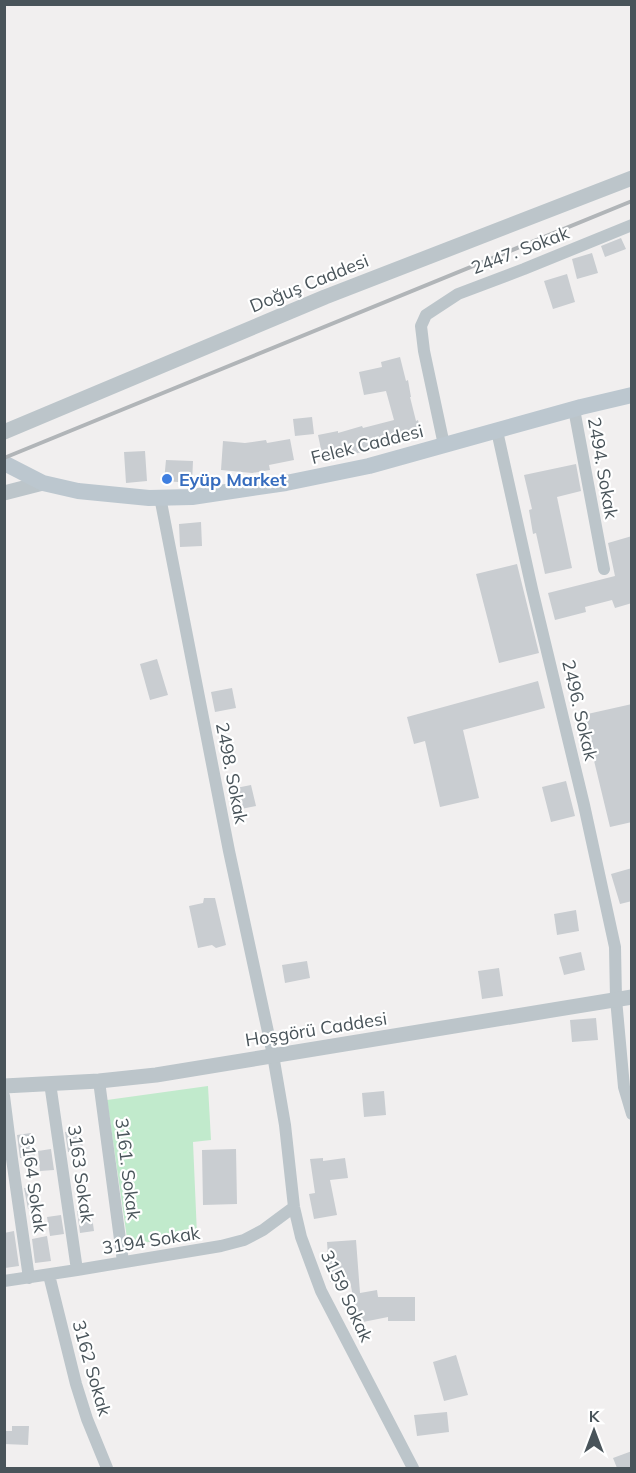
<svg xmlns="http://www.w3.org/2000/svg" width="636" height="1473" viewBox="0 0 636 1473" font-family="Mulish,sans-serif">
  <style>
    .green { fill: #c1eacc }
    .building { fill: #c9cdd1 }
    .lines { fill: none; stroke-linecap: round; stroke-linejoin: round }
    .minor { stroke: #bcc5ca; stroke-width: 12 }
    .tertiary { stroke: #bcc5ca; stroke-width: 15 }
    .secondary { stroke: #bcc7cf; stroke-width: 16 }
    .rail { stroke: #b1b5b8; stroke-width: 4 }
    .shop-dot { fill: #3f7fe0; stroke: #fff; stroke-width: 2 }
    .labels { text-anchor: middle; dominant-baseline: central; stroke-width: 4.5; stroke-linejoin: round; paint-order: stroke }
    .street-label { font-size: 18px; fill: #49545a; stroke: #fff }
    .shop-label { font-size: 18px; font-weight: bold; fill: #366cbe; stroke: #fff; text-anchor: start }
  </style>
  <rect width="100%" height="100%" fill="#f1efef"/>
  <path class="green" d="M 208,1086 L 211,1140 L 193,1142 L 197,1235 L 128,1245 L 107,1100 Z"/>
  <path class="building" d="M 621,238 L 626,249 L 605,257 L 601,246 Z
    M 592,253 L 598,273 L 577,279 L 572,259 Z
    M 567,274 L 575,302 L 553,309 L 544,281 Z
    M 400,357 L 406,381 L 408,380 L 411,397 L 410,397 L 416,421 L 418,420 L 422,435 L 397,441 L 398,444 L 349,455 L 347,449 L 322,454 L 318,435 L 338,431 L 338,433 L 362,426 L 363,428 L 394,420 L 386,391 L 364,395 L 359,372 L 382,367 L 381,362 Z
    M 312,417 L 314,434 L 295,436 L 293,419 Z
    M 290,439 L 294,460 L 269,465 L 270,470 L 252,473 L 221,470 L 223,441 L 245,443 L 266,440 L 267,443 Z
    M 145,451 L 147,481 L 126,483 L 124,452 Z
    M 166,460 L 193,461 L 192,483 L 164,481 Z
    M 576,464 L 581,491 L 557,497 L 572,568 L 545,574 L 536,533 L 533,534 L 529,510 L 532,509 L 524,475 Z
    M 201,522 L 202,546 L 180,547 L 179,524 Z
    M 632,536 L 632,603 L 615,608 L 612,600 L 585,607 L 586,612 L 555,620 L 548,593 L 615,576 L 608,543 Z
    M 517,564 L 539,653 L 499,663 L 476,574 Z
    M 157,659 L 168,695 L 150,700 L 140,664 Z
    M 538,681 L 545,708 L 463,730 L 479,798 L 440,807 L 425,741 L 414,744 L 407,717 Z
    M 232,688 L 236,708 L 215,712 L 211,692 Z
    M 632,704 L 632,822 L 610,827 L 583,715 Z
    M 566,781 L 575,816 L 551,822 L 542,787 Z
    M 251,785 L 256,806 L 236,810 L 231,789 Z
    M 632,868 L 632,901 L 620,904 L 611,874 Z
    M 204,898 L 215,898 L 226,945 L 216,948 L 212,945 L 198,948 L 189,906 L 203,903 Z
    M 576,910 L 579,931 L 557,935 L 554,914 Z
    M 581,952 L 585,970 L 564,975 L 559,957 Z
    M 307,961 L 310,978 L 285,983 L 282,965 Z
    M 499,968 L 503,996 L 482,999 L 478,971 Z
    M 596,1018 L 598,1040 L 572,1042 L 570,1020 Z
    M 384,1091 L 386,1115 L 364,1117 L 362,1093 Z
    M 81,1130 L 83,1150 L 68,1152 L 65,1132 Z
    M 31,1133 L 35,1156 L 20,1158 L 17,1135 Z
    M 51,1149 L 54,1170 L 40,1171 L 38,1151 Z
    M 236,1149 L 237,1204 L 203,1205 L 202,1150 Z
    M 323,1158 L 323,1161 L 345,1158 L 348,1178 L 330,1180 L 337,1215 L 314,1219 L 309,1194 L 315,1193 L 310,1159 Z
    M 39,1187 L 41,1208 L 28,1209 L 24,1188 Z
    M 91,1209 L 94,1231 L 80,1233 L 77,1211 Z
    M 61,1215 L 64,1234 L 50,1236 L 47,1217 Z
    M 14,1231 L 19,1266 L 5,1268 L 4,1233 Z
    M 47,1236 L 51,1261 L 35,1263 L 32,1239 Z
    M 356,1240 L 360,1293 L 377,1290 L 378,1297 L 415,1297 L 415,1321 L 388,1321 L 388,1317 L 358,1323 L 350,1281 L 330,1282 L 327,1242 Z
    M 456,1355 L 468,1395 L 444,1401 L 433,1362 Z
    M 447,1412 L 449,1432 L 417,1436 L 414,1415 Z
    M 12,1426 L 29,1426 L 28,1445 L 4,1444 L 4,1431 L 12,1431 Z
    M 632,1451 L 632,1468 L 617,1468 L 613,1458 Z"/>
  <g class="lines">
    <path class="minor" d="M 574,409 L 604,569
      M 497,431 L 532,589 L 584,805 L 615,947 L 616,999 L 624,1087 L 632,1114
      M 444,445 L 424,351 L 421,326 L 426,315 L 458,294 L 524,269 L 632,225
      M 160,497 L 229,851 L 273,1055 L 285,1125 L 294,1207 L 301,1237 L 321,1291 L 413,1468
      M 99,1081 L 123,1262
      M 50,1083 L 77,1270
      M 4,1096 L 12,1159 L 29,1278
      M 49,1275 L 76,1384 L 87,1419 L 107,1468
      M 4,1281 L 77,1270 L 221,1246 L 244,1240 L 263,1230 L 294,1207"/>
    <path class="tertiary" d="M 4,432 L 325,297 L 632,178
      M 4,493 L 43,483
      M 4,1086 L 99,1081 L 156,1075 L 632,997"/>
    <path class="secondary" d="M 4,463 L 43,483 L 78,491 L 149,498 L 192,497 L 286,483 L 369,466 L 581,407 L 632,395"/>
    <path class="rail" d="M 4,458 L 632,201"/>
  </g>
  <circle class="shop-dot" cx="167" cy="479" r="6"/>
  <g class="labels">
    <g class="street-label">
      <text transform="translate(520 250) rotate(-21)">2447. Sokak</text>
      <text transform="translate(309 283) rotate(-22)">Doğuş Caddesi</text>
      <text transform="translate(367 444) rotate(-14)">Felek Caddesi</text>
      <text transform="translate(603 468) rotate(80)">2494. Sokak</text>
      <text transform="translate(580 710) rotate(77)">2496. Sokak</text>
      <text transform="translate(232 773) rotate(79)">2498. Sokak</text>
      <text transform="translate(316 1029) rotate(-9)">Hoşgörü Caddesi</text>
      <text transform="translate(128 1169) rotate(83)">3161. Sokak</text>
      <text transform="translate(81 1174) rotate(82)">3163 Sokak</text>
      <text transform="translate(34 1184) rotate(82)">3164 Sokak</text>
      <text transform="translate(151 1240) rotate(-9)">3194 Sokak</text>
      <text transform="translate(347 1296) rotate(65)">3159 Sokak</text>
      <text transform="translate(92 1368) rotate(74)">3162 Sokak</text>
    </g>
    <g class="shop-label">
      <text x="179" y="479">Eyüp Market</text>
    </g>
  </g>
  <rect width="636" height="1473" fill="none" stroke="#49545a" stroke-width="12"/>
  <g transform="translate(594 1431)" stroke="#ffffff" stroke-width="4.5" paint-order="stroke">
  <path d="M0-4.5L10 22L0 15L-10 22Z" fill="#49545a"/>
  <text y="-9" font-size="16" font-weight="bold" text-anchor="middle" fill="#49545a">K</text>
  </g>
</svg>
